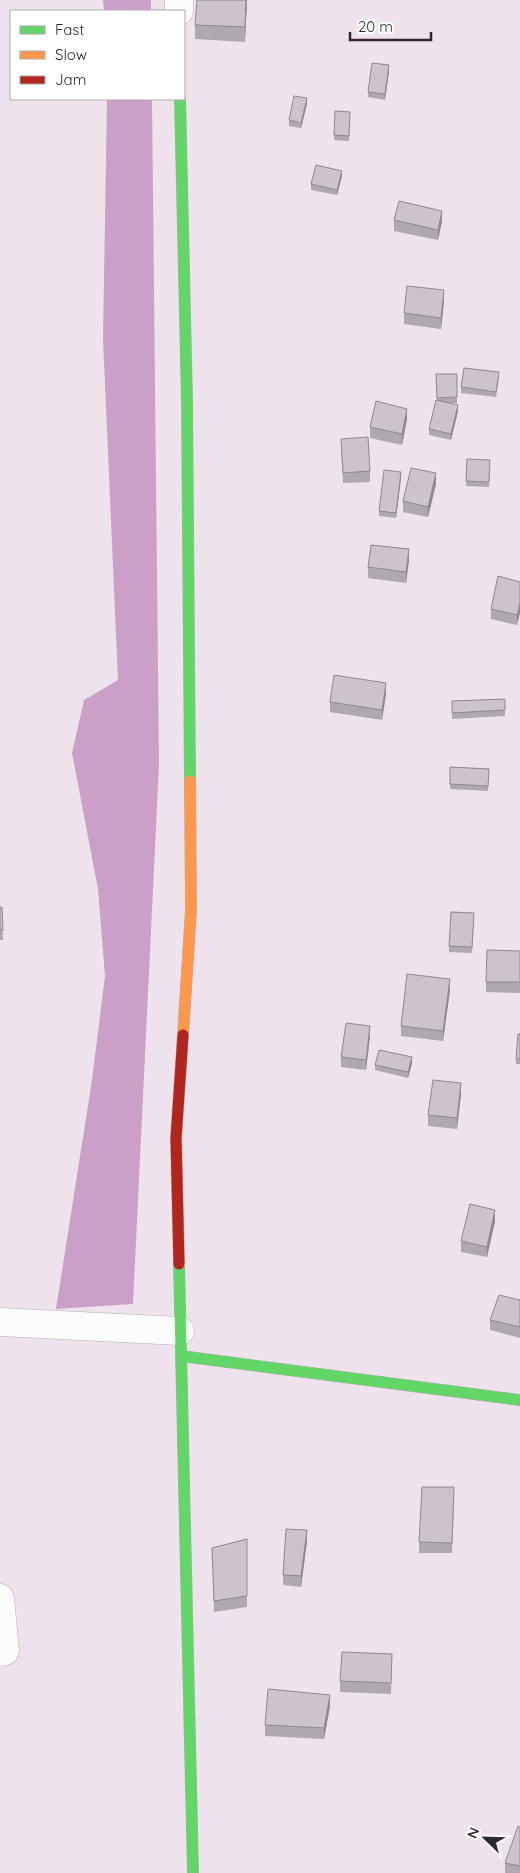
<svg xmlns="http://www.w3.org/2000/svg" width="520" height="1873" viewBox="0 0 520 1873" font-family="Quicksand,sans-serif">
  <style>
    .water { fill: #caa0c9 }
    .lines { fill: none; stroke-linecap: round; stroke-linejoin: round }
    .street-casing { stroke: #b6aeb5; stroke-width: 29 }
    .fast-casing { stroke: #b6aeb5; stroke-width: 12 }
    .slow-casing { stroke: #b6aeb5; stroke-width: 12 }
    .jam-casing { stroke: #b6aeb5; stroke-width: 12 }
    .street { stroke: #fcfbfc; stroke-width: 28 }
    .fast { stroke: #63d668; stroke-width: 11 }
    .slow { stroke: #ff974d; stroke-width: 11 }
    .jam { stroke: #b3261e; stroke-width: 11 }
    .wall { fill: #afa8af }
    .shaded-wall { fill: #8f888e }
    .building { fill: #ccc3cb; stroke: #8f888e }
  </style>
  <rect width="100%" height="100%" fill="#eee2ed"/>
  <path class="water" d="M 103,0 L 151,0 L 151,11 L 104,11 Z
    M 107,99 L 152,99 L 159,765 L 133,1304 L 56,1309 L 92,1080 L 105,976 L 98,889 L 72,753 L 84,700 L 118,680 L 103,339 Z"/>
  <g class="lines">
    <defs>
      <path id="street" d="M 179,0 L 179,11
        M 0,1322 L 180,1331
        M 0,1598 L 5,1651 L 0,1652"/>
      <path id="fast" d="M 180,99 L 187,401 L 190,781
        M 179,1264 L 193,1873
        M 181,1356 L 520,1400"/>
      <path id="slow" d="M 183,1035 L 191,910 L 190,781"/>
      <path id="jam" d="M 179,1264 L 176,1138 L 183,1035"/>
    </defs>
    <use href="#street" class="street-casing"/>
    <use href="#fast" class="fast-casing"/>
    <use href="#slow" class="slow-casing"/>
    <use href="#jam" class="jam-casing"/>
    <use href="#street" class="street"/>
    <use href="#fast" class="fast"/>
    <use href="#slow" class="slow"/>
    <use href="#jam" class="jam"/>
  </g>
  <path class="wall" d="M 247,0 L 245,42 L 195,39 L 195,25 Z
    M 389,71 L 385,100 L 368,97 L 368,92 Z
    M 307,104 L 301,128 L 289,126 L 289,120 Z
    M 335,111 L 350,112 L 349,141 L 334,140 Z
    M 342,176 L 337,195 L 311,190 L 311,184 Z
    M 394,220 L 442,221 L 438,240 L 394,231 Z
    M 444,301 L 441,329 L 404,324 L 404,313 Z
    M 436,374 L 457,374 L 457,403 L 448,403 L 458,411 L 451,440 L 429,435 L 429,429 L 437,401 Z
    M 499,378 L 496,397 L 461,393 L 461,387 Z
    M 407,419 L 402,445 L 370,438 L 370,427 Z
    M 341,439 L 370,471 L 370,482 L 343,483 Z
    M 467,459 L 490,466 L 489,487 L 466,486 Z
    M 401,478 L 396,518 L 379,516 L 379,511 Z
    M 436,484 L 428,517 L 403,512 L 403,501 Z
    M 409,560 L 406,583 L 368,578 L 368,567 Z
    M 520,582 L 517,625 L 491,619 L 491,609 Z
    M 386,694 L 382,720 L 330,712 L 330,702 Z
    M 505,699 L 505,716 L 452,719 L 452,701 Z
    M 450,767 L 489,769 L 488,791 L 450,789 Z
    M 0,907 L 2,907 L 3,940 L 0,940 Z
    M 474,919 L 472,953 L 449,952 L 449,946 Z
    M 520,951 L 520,993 L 486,992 L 486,982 Z
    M 450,990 L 443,1041 L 401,1036 L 401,1026 Z
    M 520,1034 L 520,1064 L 516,1064 L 516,1059 Z
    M 370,1036 L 366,1070 L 341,1067 L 341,1057 Z
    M 412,1063 L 408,1078 L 375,1070 L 375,1065 Z
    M 461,1094 L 457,1129 L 428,1126 L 428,1115 Z
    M 495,1221 L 487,1257 L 461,1252 L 461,1241 Z
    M 520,1300 L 520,1338 L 490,1330 L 490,1320 Z
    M 454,1497 L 452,1553 L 419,1553 L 419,1542 Z
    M 247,1539 L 247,1607 L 214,1612 L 212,1548 Z
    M 307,1541 L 301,1587 L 283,1585 L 283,1575 Z
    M 392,1664 L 391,1694 L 340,1692 L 340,1681 Z
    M 330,1706 L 324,1739 L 265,1736 L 265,1725 Z
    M 520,1827 L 520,1873 L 505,1873 L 505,1863 Z"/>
  <path class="shaded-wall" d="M 246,0 L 247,0 L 245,42 L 245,27 Z
    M 389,65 L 389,71 L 385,100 L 385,94 Z
    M 307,98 L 307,104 L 301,128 L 301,123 Z
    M 342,171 L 342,176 L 337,195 L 337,190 Z
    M 442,211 L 442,221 L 438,240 L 438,230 Z
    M 444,290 L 444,301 L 441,329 L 441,318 Z
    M 458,405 L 458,411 L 451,440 L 451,434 Z
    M 407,409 L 407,419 L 402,445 L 402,434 Z
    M 401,472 L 401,478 L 396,518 L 396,513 Z
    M 436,473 L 436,484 L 428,517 L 428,507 Z
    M 409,549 L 409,560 L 406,583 L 406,572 Z
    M 520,603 L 520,613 L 517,625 L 517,615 Z
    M 386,683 L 386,694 L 382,720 L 382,710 Z
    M 450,979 L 450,990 L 443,1041 L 443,1031 Z
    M 370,1026 L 370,1036 L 366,1070 L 366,1060 Z
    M 412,1057 L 412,1063 L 408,1078 L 408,1072 Z
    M 461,1083 L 461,1094 L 457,1129 L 457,1118 Z
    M 495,1210 L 495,1221 L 487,1257 L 487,1247 Z
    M 307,1530 L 307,1541 L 301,1587 L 301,1576 Z
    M 330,1695 L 330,1706 L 324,1739 L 324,1728 Z"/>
  <path class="building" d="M 197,0 L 246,0 L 245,27 L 195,25 Z
    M 372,63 L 389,65 L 385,94 L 368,92 Z
    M 294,96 L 307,98 L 301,123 L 289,120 Z
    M 335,111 L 350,112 L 349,136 L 334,135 Z
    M 316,165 L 342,171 L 337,190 L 311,184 Z
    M 399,201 L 442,211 L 438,230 L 394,220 Z
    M 407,286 L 444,290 L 441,318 L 404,313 Z
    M 464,368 L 499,372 L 496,392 L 461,387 Z
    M 436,374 L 457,374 L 457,397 L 437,398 Z
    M 436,400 L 458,405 L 451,434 L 429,429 Z
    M 376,401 L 407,409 L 402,434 L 370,427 Z
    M 368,437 L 370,471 L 343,473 L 341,439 Z
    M 467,459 L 490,460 L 489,482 L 466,481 Z
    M 411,468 L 436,473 L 428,507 L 403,501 Z
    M 384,470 L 401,472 L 396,513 L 379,511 Z
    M 371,545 L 409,549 L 406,572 L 368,567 Z
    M 498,576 L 520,582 L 520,603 L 517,615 L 491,609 Z
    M 334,675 L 386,683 L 382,710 L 330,702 Z
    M 505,699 L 505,710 L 452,713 L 452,701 Z
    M 450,767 L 489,769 L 488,786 L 450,784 Z
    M 0,907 L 2,907 L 3,930 L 0,930 Z
    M 451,912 L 474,913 L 472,947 L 449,946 Z
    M 487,950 L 520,951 L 520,982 L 486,982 Z
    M 407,974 L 450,979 L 443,1031 L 401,1026 Z
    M 346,1023 L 370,1026 L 366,1060 L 341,1057 Z
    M 518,1034 L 520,1034 L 520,1059 L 516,1059 Z
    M 379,1050 L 412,1057 L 408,1072 L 375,1065 Z
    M 433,1080 L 461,1083 L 457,1118 L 428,1115 Z
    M 470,1204 L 495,1210 L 487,1247 L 461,1241 Z
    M 499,1295 L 520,1300 L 520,1327 L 490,1320 Z
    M 422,1487 L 454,1487 L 452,1543 L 419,1542 Z
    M 286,1529 L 307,1530 L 301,1576 L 283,1575 Z
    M 247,1539 L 247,1596 L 214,1601 L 212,1548 Z
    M 342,1652 L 392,1654 L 391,1683 L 340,1681 Z
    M 268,1689 L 330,1695 L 324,1728 L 265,1725 Z
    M 518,1826 L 520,1827 L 520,1866 L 505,1863 Z"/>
  <rect x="10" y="10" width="175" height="90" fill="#ffffff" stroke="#aba9ab"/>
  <rect x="20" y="26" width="25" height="8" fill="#63d668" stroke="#aba9ab"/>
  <text x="55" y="35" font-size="15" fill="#2e272e">Fast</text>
  <rect x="20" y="51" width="25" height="8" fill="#ff974d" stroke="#aba9ab"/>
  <text x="55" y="60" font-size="15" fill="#2e272e">Slow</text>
  <rect x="20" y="76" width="25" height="8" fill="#b3261e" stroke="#aba9ab"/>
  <text x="55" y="85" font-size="15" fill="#2e272e">Jam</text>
  <g transform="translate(485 1838) rotate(293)" stroke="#ffffff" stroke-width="4" paint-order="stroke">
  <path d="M0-4L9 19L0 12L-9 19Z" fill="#2e272e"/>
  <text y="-8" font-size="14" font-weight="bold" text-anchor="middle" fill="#2e272e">N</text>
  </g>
  <path d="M350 32v8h81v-8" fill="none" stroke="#2e272e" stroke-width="2.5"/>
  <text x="358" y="32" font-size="15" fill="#2e272e" stroke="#ffffff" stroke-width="4" paint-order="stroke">20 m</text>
</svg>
